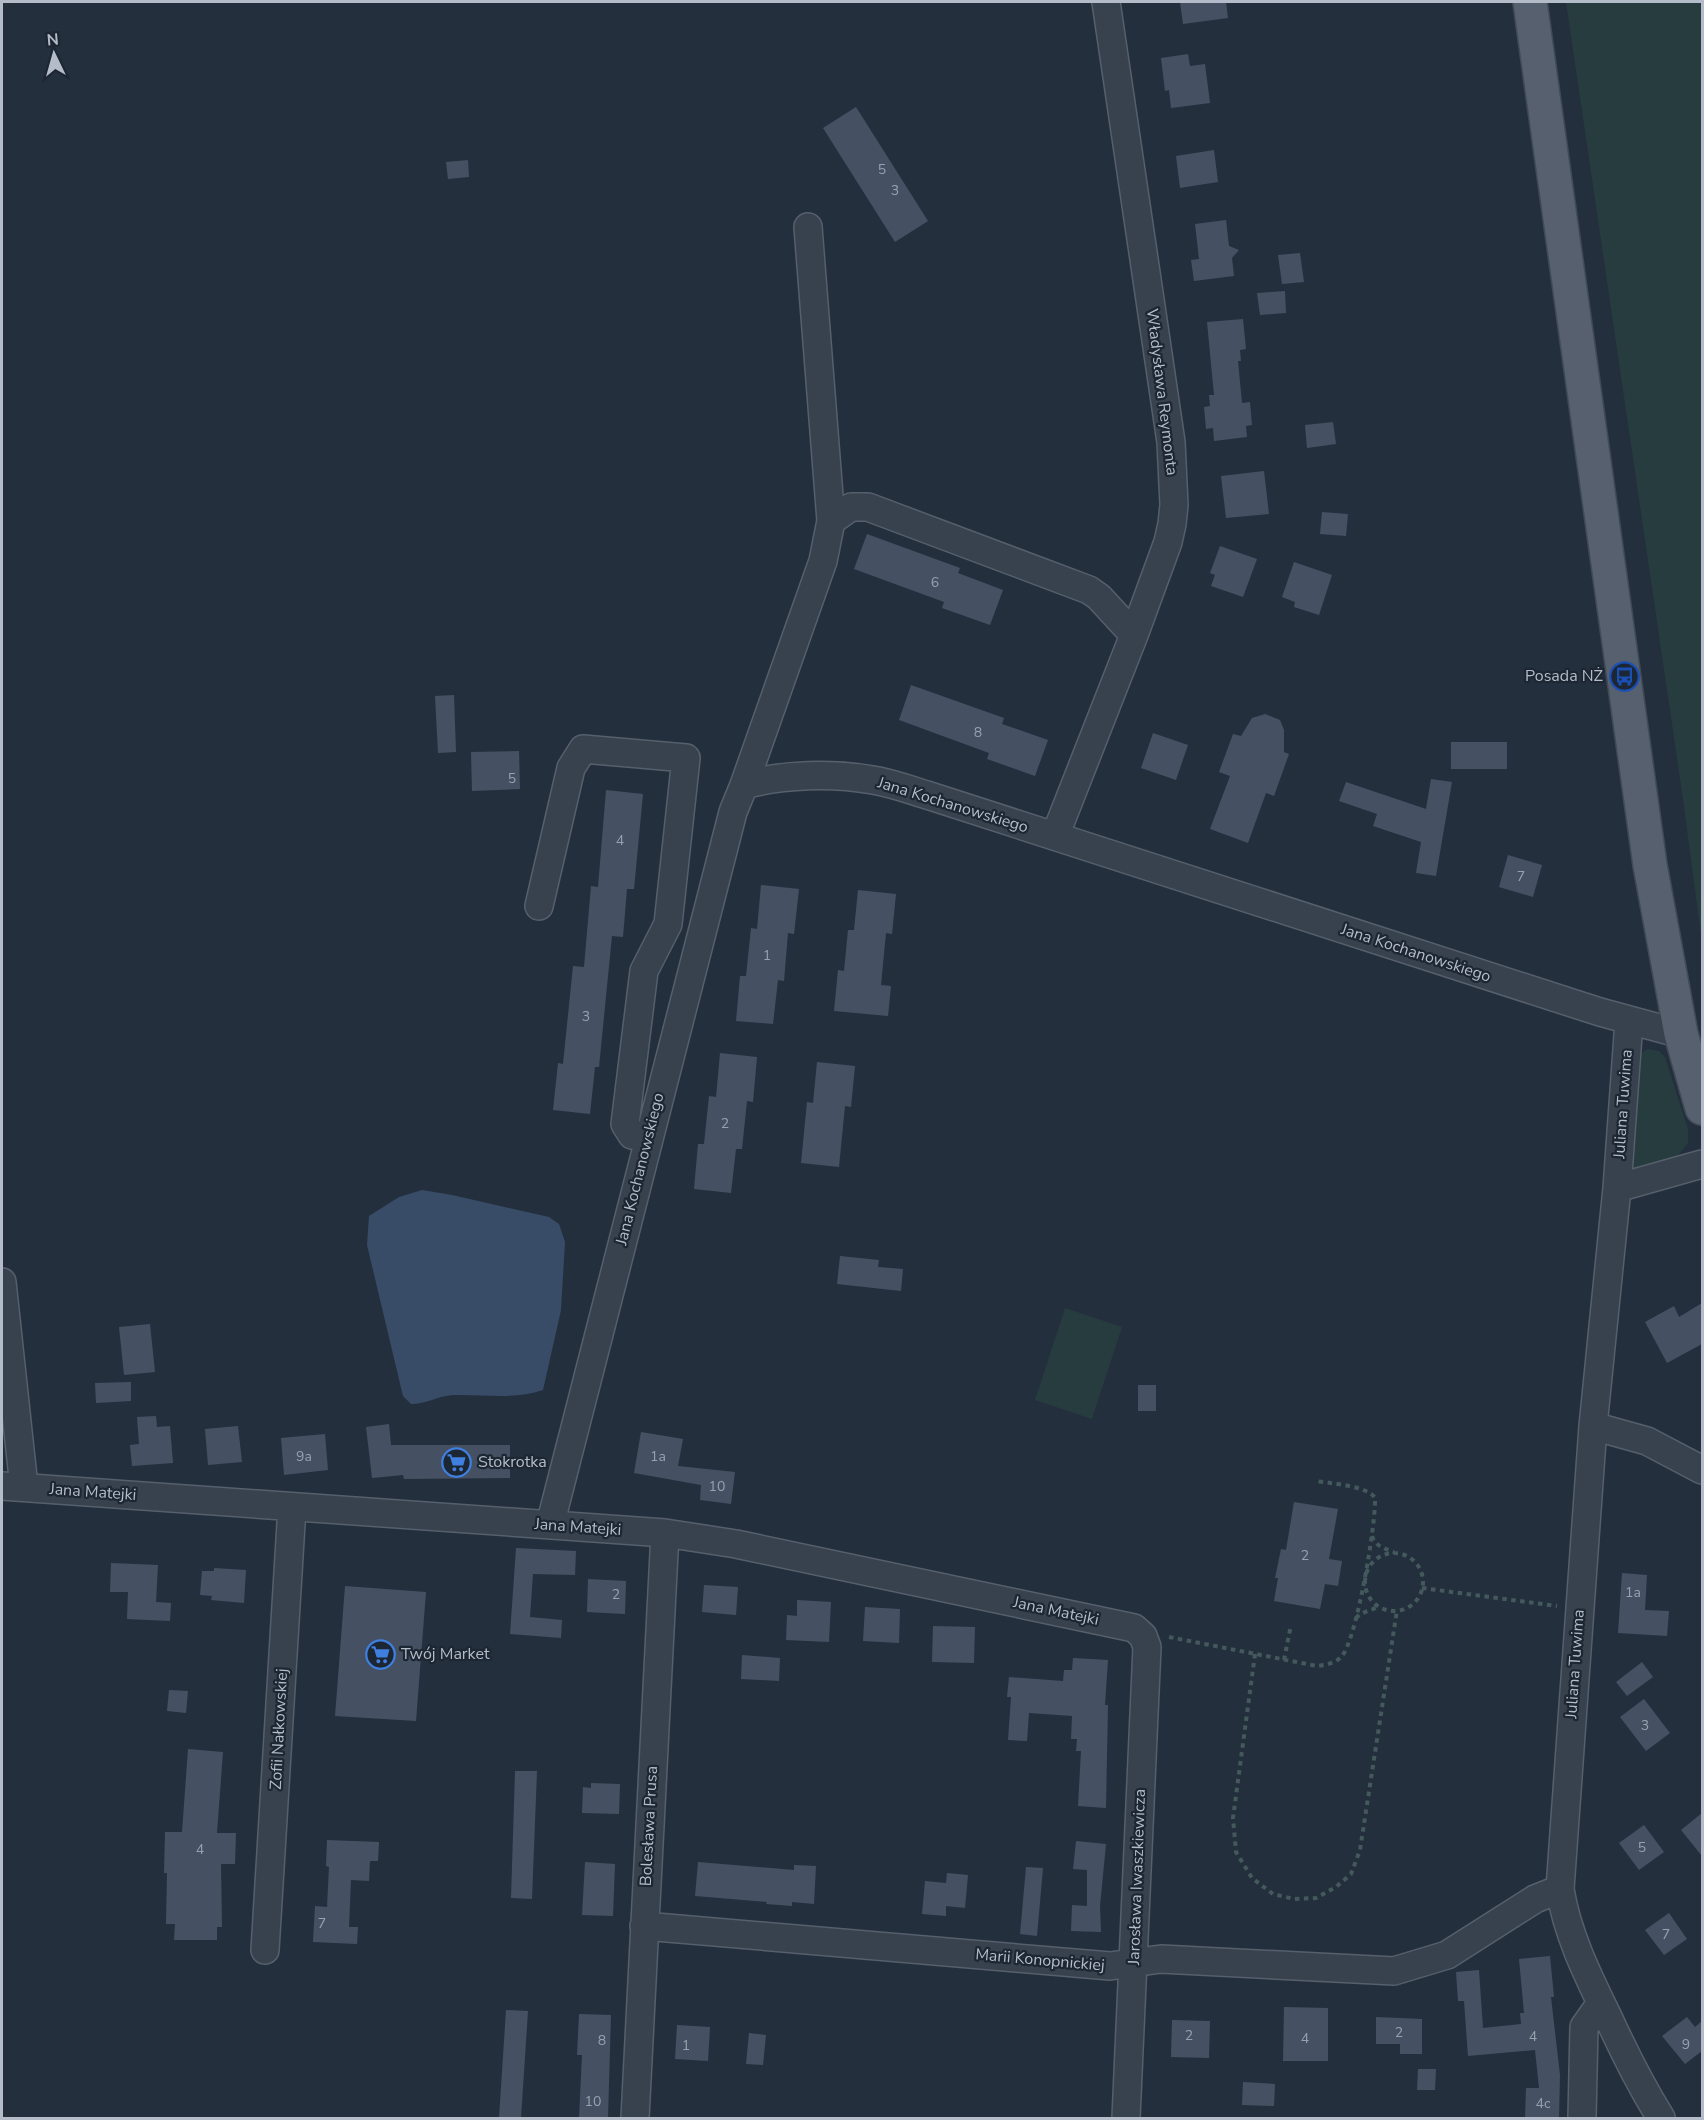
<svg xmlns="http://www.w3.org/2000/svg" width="1704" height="2120" viewBox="0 0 1704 2120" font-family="'Nunito Sans',sans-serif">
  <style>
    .green { fill: #263c3f }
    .water { fill: #394c67 }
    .building { fill: #455162 }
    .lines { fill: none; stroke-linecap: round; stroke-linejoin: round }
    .minor-casing { stroke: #565f6c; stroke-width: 30 }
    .major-casing { stroke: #414a57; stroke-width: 36 }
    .path { stroke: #44595c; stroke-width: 4; stroke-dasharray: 4.5 4.5; stroke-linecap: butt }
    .minor { stroke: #38414e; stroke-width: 27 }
    .major { stroke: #56606e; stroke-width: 33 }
    .labels { text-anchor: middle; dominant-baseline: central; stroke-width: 4.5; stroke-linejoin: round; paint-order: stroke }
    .number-label { font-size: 14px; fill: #98a1af }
    .street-label { font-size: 16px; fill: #b4bcc9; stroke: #1d2633 }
    .poi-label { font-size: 16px; fill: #b4bcc9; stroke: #1d2633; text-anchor: start }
  </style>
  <rect width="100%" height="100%" fill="#242f3e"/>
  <path class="green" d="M 1566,2 L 1702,2 L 1702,942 L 1682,792 Z
    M 1648,1049 L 1659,1051 L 1665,1057 L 1688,1129 L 1688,1143 L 1676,1158 L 1635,1170 L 1631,1167 L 1638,1058 L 1643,1052 Z
    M 1065,1308 L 1122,1327 L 1092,1419 L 1035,1400 Z"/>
  <path class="water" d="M 422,1190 L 452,1195 L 549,1217 L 559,1224 L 565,1242 L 561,1310 L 543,1390 C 514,1400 483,1394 453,1395 C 438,1396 426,1404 411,1404 L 403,1396 L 367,1245 L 369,1216 L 399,1197 Z"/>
  <path class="building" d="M 1180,2 L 1226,2 L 1228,18 L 1183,24 Z
    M 1188,54 L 1190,66 L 1205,64 L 1210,103 L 1171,108 L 1169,90 L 1165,91 L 1161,58 Z
    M 856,107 L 928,221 L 895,242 L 823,128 Z
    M 1214,150 L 1218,182 L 1180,188 L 1176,156 Z
    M 468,160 L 469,177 L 448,179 L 446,162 Z
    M 1226,220 L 1229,246 L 1239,250 L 1232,258 L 1234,276 L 1194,281 L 1191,260 L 1199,259 L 1195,224 Z
    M 1300,253 L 1304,282 L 1282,284 L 1278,255 Z
    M 1285,291 L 1286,313 L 1260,315 L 1257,293 Z
    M 1243,319 L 1246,349 L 1240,350 L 1241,361 L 1238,361 L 1242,403 L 1250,402 L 1252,425 L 1246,426 L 1247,437 L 1214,441 L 1213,428 L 1206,429 L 1204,407 L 1210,406 L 1209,395 L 1214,395 L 1207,322 Z
    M 1333,422 L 1336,444 L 1307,448 L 1305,425 Z
    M 1264,471 L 1269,514 L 1226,518 L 1221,476 Z
    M 1322,512 L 1348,514 L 1346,536 L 1320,534 Z
    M 867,534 L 960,568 L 958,573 L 1003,590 L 990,625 L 942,608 L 944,602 L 854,569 Z
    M 1220,546 L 1257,559 L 1243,597 L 1211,586 L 1215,575 L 1210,573 Z
    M 1294,562 L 1332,575 L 1319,615 L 1294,607 L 1295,602 L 1282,597 Z
    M 911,685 L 1004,718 L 1002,724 L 1048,740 L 1035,776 L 987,759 L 989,753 L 899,720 Z
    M 454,695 L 456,752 L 438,753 L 435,696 Z
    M 1265,714 L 1280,720 L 1284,730 L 1284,752 L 1289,754 L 1274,796 L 1266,793 L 1248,843 L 1210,829 L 1230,776 L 1219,772 L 1233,734 L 1241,736 L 1252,718 Z
    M 1153,733 L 1188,745 L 1176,780 L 1141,768 Z
    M 1451,742 L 1507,742 L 1507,769 L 1451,769 Z
    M 519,751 L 520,789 L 472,791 L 471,752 Z
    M 1431,779 L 1452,782 L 1436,876 L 1416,873 L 1421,842 L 1373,826 L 1377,814 L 1339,801 L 1346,782 L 1426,809 Z
    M 606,790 L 643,794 L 634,889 L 627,889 L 623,937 L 612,936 L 599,1067 L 595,1067 L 590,1114 L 553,1110 L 558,1063 L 563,1064 L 573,966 L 584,967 L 591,886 L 598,887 Z
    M 1508,855 L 1542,865 L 1533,897 L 1499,887 Z
    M 761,885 L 799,889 L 794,934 L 788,933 L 784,981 L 778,980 L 773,1024 L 736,1021 L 740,976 L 746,976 L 751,928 L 757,929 Z
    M 858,890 L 896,894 L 892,934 L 886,933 L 881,985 L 891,986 L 888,1016 L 834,1011 L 838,970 L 844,971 L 848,930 L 854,930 Z
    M 720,1053 L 757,1057 L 753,1102 L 747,1101 L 742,1149 L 736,1149 L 731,1193 L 694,1189 L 698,1144 L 704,1144 L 709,1096 L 716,1097 Z
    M 817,1062 L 855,1066 L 851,1107 L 845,1106 L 839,1167 L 801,1163 L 807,1102 L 813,1103 Z
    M 840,1256 L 879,1260 L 878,1267 L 903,1269 L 901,1291 L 837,1284 Z
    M 1702,1303 L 1702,1344 L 1667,1363 L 1645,1322 L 1674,1306 L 1679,1317 Z
    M 150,1324 L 155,1372 L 124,1375 L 119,1327 Z
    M 131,1382 L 131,1401 L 96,1403 L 95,1383 Z
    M 1138,1385 L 1156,1385 L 1156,1411 L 1138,1411 Z
    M 156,1416 L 157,1427 L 170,1426 L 173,1463 L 132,1466 L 130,1445 L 139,1444 L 137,1417 Z
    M 389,1424 L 391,1445 L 510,1445 L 510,1478 L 404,1479 L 403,1475 L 372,1478 L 366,1427 Z
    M 238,1426 L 242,1462 L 208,1465 L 205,1429 Z
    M 641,1432 L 683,1439 L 678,1466 L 735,1472 L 731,1504 L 700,1500 L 701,1485 L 634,1473 Z
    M 325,1434 L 328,1470 L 284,1475 L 281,1438 Z
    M 1294,1502 L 1338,1509 L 1329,1559 L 1342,1561 L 1338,1586 L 1325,1584 L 1320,1609 L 1274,1601 L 1278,1578 L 1275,1578 L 1281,1549 L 1286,1550 Z
    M 516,1548 L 576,1551 L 575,1575 L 533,1574 L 530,1617 L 562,1620 L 561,1638 L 510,1634 Z
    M 111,1563 L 158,1565 L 156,1602 L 171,1603 L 170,1621 L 127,1619 L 128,1592 L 110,1592 Z
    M 214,1568 L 246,1570 L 244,1603 L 211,1600 L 212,1596 L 200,1595 L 202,1571 L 214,1571 Z
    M 1622,1573 L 1647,1575 L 1645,1610 L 1669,1611 L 1667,1636 L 1618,1633 Z
    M 588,1579 L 626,1581 L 625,1614 L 587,1612 Z
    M 704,1585 L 738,1587 L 736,1615 L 702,1612 Z
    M 345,1586 L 426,1592 L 416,1721 L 335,1716 Z
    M 797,1600 L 831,1602 L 829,1642 L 786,1640 L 787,1615 L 797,1616 Z
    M 865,1607 L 900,1609 L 899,1643 L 863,1641 Z
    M 933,1626 L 975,1627 L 974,1663 L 932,1662 Z
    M 742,1655 L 780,1658 L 779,1681 L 741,1679 Z
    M 1073,1658 L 1108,1660 L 1105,1705 L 1108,1705 L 1106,1808 L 1078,1806 L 1081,1751 L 1076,1751 L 1077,1739 L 1071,1739 L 1072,1716 L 1029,1713 L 1027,1741 L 1008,1740 L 1011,1697 L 1007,1697 L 1009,1677 L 1063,1681 L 1064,1670 L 1072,1670 Z
    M 1642,1662 L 1653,1677 L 1627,1696 L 1616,1682 Z
    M 169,1690 L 188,1691 L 186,1713 L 167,1711 Z
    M 1644,1699 L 1670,1733 L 1646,1751 L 1620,1717 Z
    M 188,1749 L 223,1752 L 217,1833 L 236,1833 L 235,1864 L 221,1864 L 222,1927 L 217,1927 L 217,1940 L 174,1940 L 175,1924 L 166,1924 L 167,1873 L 164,1873 L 165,1832 L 182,1832 Z
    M 515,1771 L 537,1771 L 532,1899 L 511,1898 Z
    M 591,1783 L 620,1784 L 619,1814 L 582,1813 L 583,1787 L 591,1788 Z
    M 1702,1813 L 1702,1856 L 1681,1830 Z
    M 1644,1825 L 1664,1852 L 1639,1870 L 1619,1843 Z
    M 327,1840 L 379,1842 L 378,1861 L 370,1861 L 369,1881 L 351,1880 L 349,1927 L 358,1927 L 357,1944 L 313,1942 L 315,1906 L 327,1907 L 329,1867 L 326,1866 Z
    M 1076,1841 L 1106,1844 L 1100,1906 L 1101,1932 L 1071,1931 L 1072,1905 L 1087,1906 L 1087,1870 L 1073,1869 Z
    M 585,1862 L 615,1864 L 613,1916 L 582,1915 Z
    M 698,1862 L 794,1870 L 794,1865 L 816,1866 L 814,1904 L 792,1902 L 792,1906 L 766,1904 L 767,1902 L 695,1896 Z
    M 1026,1867 L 1043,1868 L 1037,1936 L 1020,1934 Z
    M 947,1873 L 968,1875 L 965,1908 L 946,1906 L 946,1916 L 922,1914 L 925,1881 L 946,1883 Z
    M 1669,1913 L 1687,1939 L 1664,1955 L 1645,1930 Z
    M 1550,1956 L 1554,1997 L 1551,1997 L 1560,2075 L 1559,2118 L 1525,2118 L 1526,2088 L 1539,2088 L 1535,2050 L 1468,2056 L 1464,2001 L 1458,2001 L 1456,1972 L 1479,1970 L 1483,2028 L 1521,2024 L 1520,2013 L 1524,2013 L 1519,1959 Z
    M 1284,2007 L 1328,2008 L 1328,2061 L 1283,2061 Z
    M 506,2010 L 528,2011 L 521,2118 L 499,2118 Z
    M 579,2014 L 611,2015 L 608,2118 L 579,2118 L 582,2055 L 577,2055 Z
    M 1376,2017 L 1422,2019 L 1422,2054 L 1400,2054 L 1400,2044 L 1376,2044 Z
    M 1687,2017 L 1695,2027 L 1702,2021 L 1702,2051 L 1685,2064 L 1662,2036 Z
    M 1172,2020 L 1210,2021 L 1209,2058 L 1171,2057 Z
    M 677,2025 L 710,2027 L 708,2061 L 675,2059 Z
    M 749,2033 L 766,2035 L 763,2065 L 746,2064 Z
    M 1418,2069 L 1436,2069 L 1435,2090 L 1417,2090 Z
    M 1243,2082 L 1275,2084 L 1274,2106 L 1242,2105 Z"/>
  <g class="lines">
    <defs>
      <path id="minor" d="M 831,521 L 851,507 L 868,507 L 1089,590 L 1099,597 L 1134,635
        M 744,785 L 823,561 L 831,521 L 808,227
        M 1055,836 L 1134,635 L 1168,542 L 1172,524 L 1174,505 L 1171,442 L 1106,2
        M 539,906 L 571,768 L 583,749 L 686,758 L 668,924 L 644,971 L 625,1124 L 632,1135 L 648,1139
        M 1629,1021 L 1617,1188 L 1593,1426 L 1560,1889 C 1567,1934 1588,1976 1608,2017 C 1624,2052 1641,2086 1661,2118
        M 1617,1188 L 1702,1164
        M 2,1282 L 24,1487
        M 1593,1426 L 1647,1441 L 1702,1470
        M 2,1486 L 665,1533 L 736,1544 L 1134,1628 L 1143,1636 L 1147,1647 L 1126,2118
        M 550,1525 L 733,812 L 744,785 C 784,774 832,773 873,780 C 892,783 910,790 927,795 L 1600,1012 L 1681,1034
        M 644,1926 L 1110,1966 L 1161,1959 L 1394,1971 L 1447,1955 L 1535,1899 L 1560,1889
        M 265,1950 L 292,1507
        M 635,2118 L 665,1533
        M 1582,2118 L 1584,2027 L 1601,2003"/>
      <path id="major" d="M 1530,2 L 1650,865 L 1681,1034 L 1702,1108"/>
    </defs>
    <use href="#minor" class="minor-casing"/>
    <use href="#major" class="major-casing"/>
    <path class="path" d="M 1372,1536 C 1375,1546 1385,1549 1394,1552
      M1365 1582a29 29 0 1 1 58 0a29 29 0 1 1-58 0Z
      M 1422,1588 L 1557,1606
      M 1356,1618 L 1360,1614 L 1378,1607
      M 1169,1637 L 1317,1666 C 1326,1665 1336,1663 1342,1656 C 1357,1638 1376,1524 1375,1498 C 1368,1486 1329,1483 1315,1481
      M 1255,1654 L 1233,1818 L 1236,1852 L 1252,1878 L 1273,1894 L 1294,1899 L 1316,1898 L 1336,1887 L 1351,1874 L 1360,1850 L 1397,1610
      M 1284,1660 L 1291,1625"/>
    <use href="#minor" class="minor"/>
    <use href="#major" class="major"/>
  </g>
  <defs>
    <symbol id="bus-ring" viewBox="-11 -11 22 22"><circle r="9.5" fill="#1d2633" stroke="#1a4fb4" stroke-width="1.5"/><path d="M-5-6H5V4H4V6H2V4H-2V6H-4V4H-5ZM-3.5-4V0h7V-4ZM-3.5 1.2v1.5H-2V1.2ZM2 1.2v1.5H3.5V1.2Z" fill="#1a4fb4"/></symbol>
    <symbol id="supermarket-ring" viewBox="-11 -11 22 22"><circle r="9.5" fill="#1d2633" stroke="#3f7fe0" stroke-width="1.5"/><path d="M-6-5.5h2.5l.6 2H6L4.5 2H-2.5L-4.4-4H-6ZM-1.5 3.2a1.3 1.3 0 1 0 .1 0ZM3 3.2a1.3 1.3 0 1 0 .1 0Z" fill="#3f7fe0"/></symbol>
  </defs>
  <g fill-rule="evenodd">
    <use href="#bus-ring" x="1608" y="660" width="33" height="33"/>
    <use href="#supermarket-ring" x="440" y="1446" width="33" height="33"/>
    <use href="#supermarket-ring" x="364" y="1638" width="33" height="33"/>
  </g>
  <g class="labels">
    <g class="number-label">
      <text x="882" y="169">5</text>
      <text x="895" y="190">3</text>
      <text x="935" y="582">6</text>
      <text x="978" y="732">8</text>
      <text x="512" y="778">5</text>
      <text x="620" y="840">4</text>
      <text x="1521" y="876">7</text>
      <text x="767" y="955">1</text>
      <text x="586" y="1016">3</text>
      <text x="725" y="1123">2</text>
      <text x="304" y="1456">9a</text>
      <text x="658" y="1456">1a</text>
      <text x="717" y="1486">10</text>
      <text x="1305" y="1555">2</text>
      <text x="1633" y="1592">1a</text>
      <text x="616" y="1594">2</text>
      <text x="1645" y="1725">3</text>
      <text x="1642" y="1847">5</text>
      <text x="200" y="1849">4</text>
      <text x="322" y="1923">7</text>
      <text x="1666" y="1934">7</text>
      <text x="1399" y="2032">2</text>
      <text x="1189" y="2035">2</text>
      <text x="1533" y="2036">4</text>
      <text x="1305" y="2038">4</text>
      <text x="602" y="2040">8</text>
      <text x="1686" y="2044">9</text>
      <text x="686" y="2045">1</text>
      <text x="593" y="2101">10</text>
      <text x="1543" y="2103">4c</text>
    </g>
    <g class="street-label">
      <text transform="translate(1162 392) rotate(83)">Władysława Reymonta</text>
      <text transform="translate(953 805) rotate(17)">Jana Kochanowskiego</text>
      <text transform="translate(1416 953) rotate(18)">Jana Kochanowskiego</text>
      <text transform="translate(1623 1104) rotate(-86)">Juliana Tuwima</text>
      <text transform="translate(640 1169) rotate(-76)">Jana Kochanowskiego</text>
      <text transform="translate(93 1492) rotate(4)">Jana Matejki</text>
      <text transform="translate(578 1527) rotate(4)">Jana Matejki</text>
      <text transform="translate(1056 1611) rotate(12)">Jana Matejki</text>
      <text transform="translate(1575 1664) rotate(-86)">Juliana Tuwima</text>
      <text transform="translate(279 1729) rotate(-87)">Zofii Nałkowskiej</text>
      <text transform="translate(649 1826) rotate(-87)">Bolesława Prusa</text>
      <text transform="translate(1137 1877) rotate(-88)">Jarosława Iwaszkiewicza</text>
      <text transform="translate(1040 1960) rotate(5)">Marii Konopnickiej</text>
    </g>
    <g class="poi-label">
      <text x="1603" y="676" text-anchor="end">Posada NŻ</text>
      <text x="478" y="1462">Stokrotka</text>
      <text x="401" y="1654">Twój Market</text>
    </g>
  </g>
  <rect width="1704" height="2120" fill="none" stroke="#b4bcc9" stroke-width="6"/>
  <g transform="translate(54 54) rotate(355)" stroke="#1d2633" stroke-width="4.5" paint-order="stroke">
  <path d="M0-4.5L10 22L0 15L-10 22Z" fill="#b4bcc9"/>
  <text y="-9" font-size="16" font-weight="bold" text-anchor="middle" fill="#b4bcc9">N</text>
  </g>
</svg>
